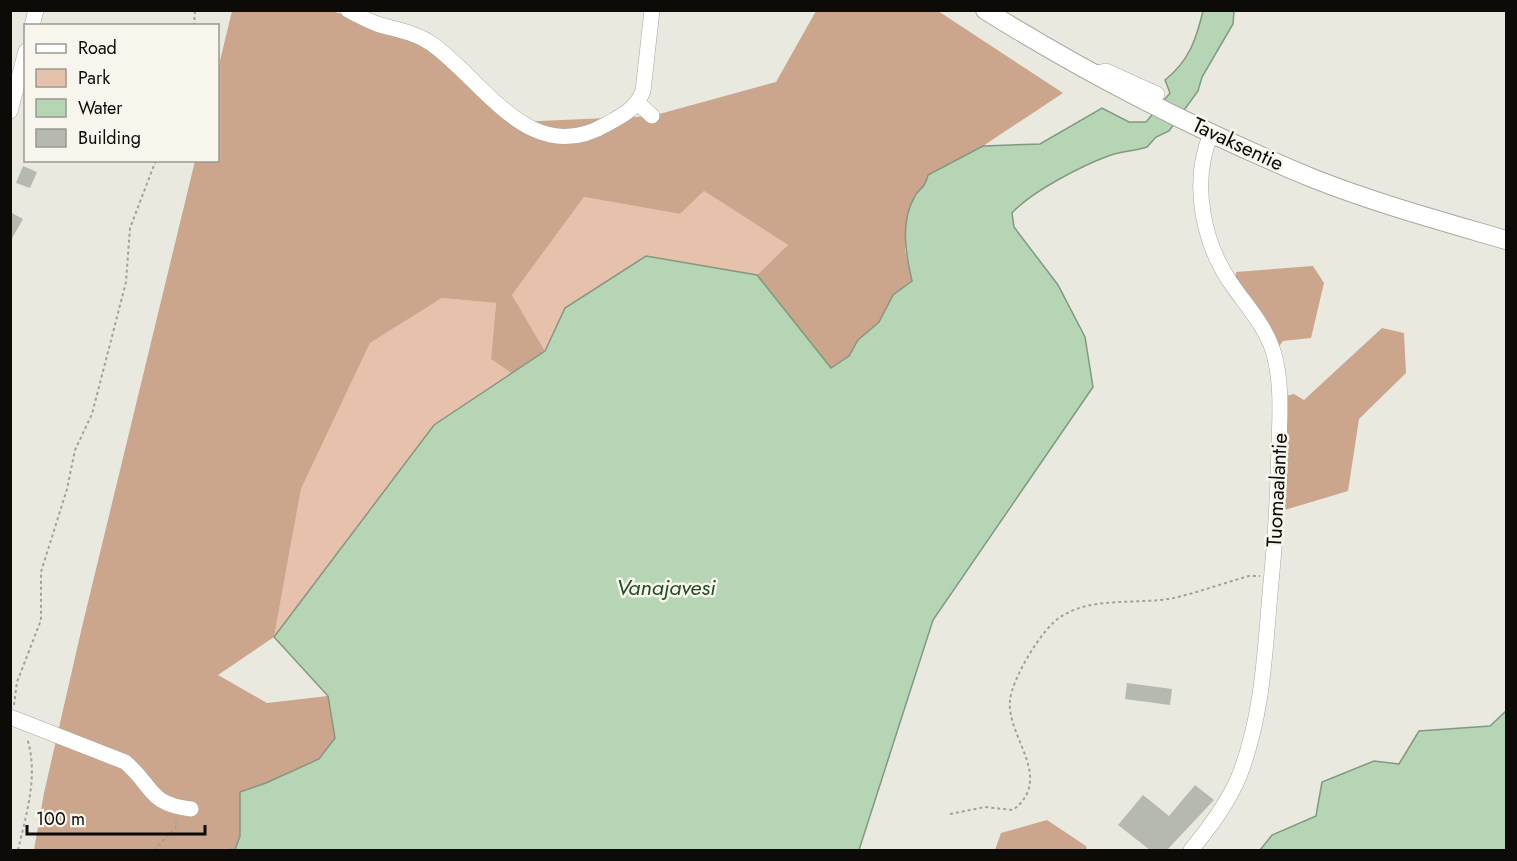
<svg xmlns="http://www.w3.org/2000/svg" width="1517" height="861" viewBox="0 0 1517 861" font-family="Jost,sans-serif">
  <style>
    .green { fill: #e6c2ac }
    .forest { fill: #cba58c }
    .water { fill: #b5d5b4; stroke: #829880; stroke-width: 1.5 }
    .building { fill: #b6b9b0 }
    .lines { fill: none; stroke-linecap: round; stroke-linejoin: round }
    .minor-casing { stroke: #a8a79e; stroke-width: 16 }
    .major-casing { stroke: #a8a79e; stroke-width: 20 }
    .path { stroke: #a2a199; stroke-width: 2; stroke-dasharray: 3 3; stroke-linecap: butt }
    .minor { stroke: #fff; stroke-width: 15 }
    .major { stroke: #fff; stroke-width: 18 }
    .labels { text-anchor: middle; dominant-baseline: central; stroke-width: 5; stroke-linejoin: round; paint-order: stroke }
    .street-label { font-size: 21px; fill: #0c0b08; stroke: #f8f6ec }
    .water-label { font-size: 22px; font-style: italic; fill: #204d22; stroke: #f8f6ec }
  </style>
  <rect width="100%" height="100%" fill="#eae9df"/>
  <path class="green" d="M 704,191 L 788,245 L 757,275 L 646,256 L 565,308 L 545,351 L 512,295 L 584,197 L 680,214 Z
    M 442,298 L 496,303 L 491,359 L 511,373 L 434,425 L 274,637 L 301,489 L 370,343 Z"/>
  <path class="forest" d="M 232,11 L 331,11 L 413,33 L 517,122 L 652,116 L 776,82 L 816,11 L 938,11 L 1063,93 L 983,146 L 928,175 L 925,188 L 914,197 L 905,250 L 912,281 L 893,295 L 879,322 L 858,340 L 849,356 L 830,368 L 757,275 L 788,245 L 704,191 L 680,214 L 584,197 L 512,295 L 545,351 L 511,373 L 491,359 L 496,303 L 442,298 L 370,343 L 301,489 L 274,637 L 218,675 L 267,703 L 328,696 L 335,738 L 319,759 L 266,783 L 240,792 L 240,836 L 235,850 L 34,850 L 44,793 L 82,627 L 195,161 L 218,160 L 218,69 Z
    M 1313,266 L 1324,283 L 1311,338 L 1283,341 L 1274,353 L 1234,288 L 1236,272 Z
    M 1382,328 L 1404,333 L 1406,373 L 1359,419 L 1348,491 L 1278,512 L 1281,397 L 1294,394 L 1304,400 Z
    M 1047,820 L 1086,846 L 1087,850 L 995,850 L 1001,833 Z"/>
  <path class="water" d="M 1203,11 L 1234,11 L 1233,24 L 1202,77 L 1198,91 L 1169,131 L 1156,137 L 1147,147 C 1136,151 1123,151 1111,155 C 1083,165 1032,191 1012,213 L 1014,227 L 1058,285 L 1085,337 L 1093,387 L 933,620 L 859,850 L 235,850 L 240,836 L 240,792 L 266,783 L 319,759 L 335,738 L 328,696 L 274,637 L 434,425 L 545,351 L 565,308 L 646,256 L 757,275 L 831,368 L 849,356 L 858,340 L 879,322 L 893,295 L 912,281 C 906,255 900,222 914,198 C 919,187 924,191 928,175 L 983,146 L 1040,144 L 1102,108 L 1129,122 L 1146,122 L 1170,93 L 1165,80 C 1189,61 1196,40 1203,11 Z
    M 1506,711 L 1506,850 L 1260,850 L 1272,835 L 1316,816 L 1322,782 L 1374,761 L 1399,764 L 1419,731 L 1490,726 Z"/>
  <path class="building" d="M 23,166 L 37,172 L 30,188 L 16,183 Z
    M 10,212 L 23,219 L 10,242 Z
    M 1127,683 L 1172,689 L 1170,705 L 1125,699 Z
    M 1195,785 L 1214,800 L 1167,850 L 1150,850 L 1118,825 L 1143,795 L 1169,816 Z"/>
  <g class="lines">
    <defs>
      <path id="minor" d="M 348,10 C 357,15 367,20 377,24 C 396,30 415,32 432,44 C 486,83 531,169 607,124 C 623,115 636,109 643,91 L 652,10
        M 32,26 L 36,10
        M 1094,74 L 1106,71 L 1157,94
        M 638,103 L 652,116
        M 10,111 L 26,51
        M 10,717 L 125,762 C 154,786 147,804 191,809
        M 1191,850 C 1210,827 1229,802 1240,774 C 1265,708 1265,641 1272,572 C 1276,530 1278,488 1279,445 C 1280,414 1282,384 1274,354 C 1267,329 1250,310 1235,289 C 1203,246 1190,183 1211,134"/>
      <path id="major" d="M 985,10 C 1089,75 1199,131 1312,178 C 1375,203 1441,221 1506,240"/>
    </defs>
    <use href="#minor" class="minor-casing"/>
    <use href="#major" class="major-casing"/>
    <path class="path" d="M 194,26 L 195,10
      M 14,705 L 17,682 L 41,620 L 41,572 L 67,489 L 75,450 L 92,414 L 126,282 L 130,228 L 156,160
      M 950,814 L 985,807 L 1013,810 C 1055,778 1006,737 1010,700 C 1012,679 1043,626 1062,616 C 1093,596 1139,605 1174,598 C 1199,592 1224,583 1249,576 L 1260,576
      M 230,849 L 235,850
      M 18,850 C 26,815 39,775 27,738
      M 154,850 L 176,827 L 176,820"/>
    <use href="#minor" class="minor"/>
    <use href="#major" class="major"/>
  </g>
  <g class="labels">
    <g class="street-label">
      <text transform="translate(1238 144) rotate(25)">Tavaksentie</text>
      <text transform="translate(1277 490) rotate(-87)">Tuomaalantie</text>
    </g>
    <g class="water-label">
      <text x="666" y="587">Vanajavesi</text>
    </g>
  </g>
  <rect width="1517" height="861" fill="none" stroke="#0c0b08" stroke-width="24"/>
  <rect x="24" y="24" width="195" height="138" fill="#f8f6ec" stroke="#9a9891" stroke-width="1.5"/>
  <rect x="36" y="44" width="30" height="9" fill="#ffffff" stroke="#9a9891" stroke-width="1.5"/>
  <text x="78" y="54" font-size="18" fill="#0c0b08">Road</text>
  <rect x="36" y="69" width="30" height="18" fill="#e6c2ac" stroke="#9a9891" stroke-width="1.5"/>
  <text x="78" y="84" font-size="18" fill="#0c0b08">Park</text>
  <rect x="36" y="99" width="30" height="18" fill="#b5d5b4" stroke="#9a9891" stroke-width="1.5"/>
  <text x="78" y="114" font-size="18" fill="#0c0b08">Water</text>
  <rect x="36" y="129" width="30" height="18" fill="#b6b9b0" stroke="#9a9891" stroke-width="1.5"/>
  <text x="78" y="144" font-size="18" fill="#0c0b08">Building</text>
  <path d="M27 825v9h178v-9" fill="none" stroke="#0c0b08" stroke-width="3"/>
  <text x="36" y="825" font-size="18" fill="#0c0b08" stroke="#f8f6ec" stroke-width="4.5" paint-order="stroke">100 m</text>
</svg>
